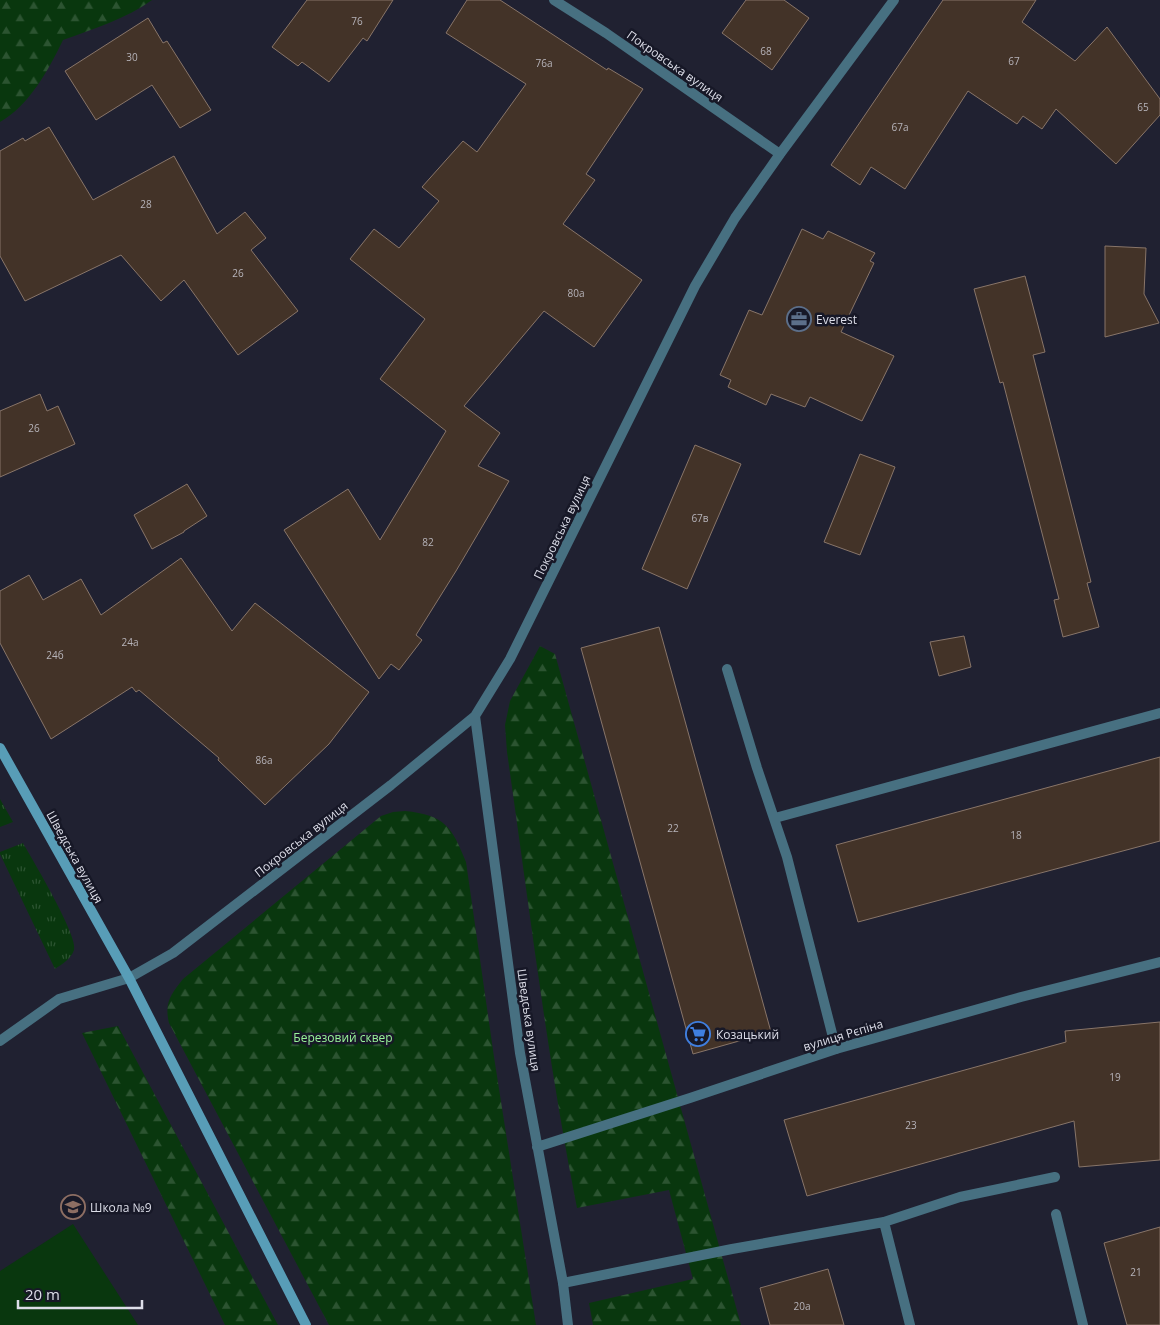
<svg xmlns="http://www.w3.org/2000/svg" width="1160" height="1325" viewBox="0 0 1160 1325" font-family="'Open Sans',sans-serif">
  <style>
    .grass { fill: url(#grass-tufts) }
    .forest { fill: url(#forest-firs) }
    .garden { fill: #09370e }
    .building { fill: #433328; stroke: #887569 }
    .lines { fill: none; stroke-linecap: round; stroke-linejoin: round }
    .lane { stroke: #477081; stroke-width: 10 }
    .street { stroke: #477081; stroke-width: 10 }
    .secondary { stroke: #589db7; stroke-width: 10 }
    .labels { text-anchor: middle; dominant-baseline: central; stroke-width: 5; stroke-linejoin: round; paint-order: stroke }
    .number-label { font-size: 10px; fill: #b6b3b9 }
    .street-label { font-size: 12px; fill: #dddee9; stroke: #171827 }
    .poi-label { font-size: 12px; fill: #dddee9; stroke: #171827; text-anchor: start }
    .park-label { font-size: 12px; fill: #99f39a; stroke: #171827 }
  </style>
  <defs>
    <pattern id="grass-tufts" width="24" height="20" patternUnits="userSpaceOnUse" patternTransform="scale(1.25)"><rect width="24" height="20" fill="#09370e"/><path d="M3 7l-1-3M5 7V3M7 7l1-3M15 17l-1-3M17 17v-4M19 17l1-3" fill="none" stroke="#2c5431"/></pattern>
    <pattern id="forest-firs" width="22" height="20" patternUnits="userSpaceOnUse" patternTransform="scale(1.25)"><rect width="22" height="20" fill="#09370e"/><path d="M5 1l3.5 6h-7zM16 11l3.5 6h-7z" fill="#2c5431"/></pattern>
  </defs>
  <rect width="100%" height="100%" fill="#202131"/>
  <path class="grass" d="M 0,799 L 13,822 L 0,827 Z
    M 23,843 C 32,859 79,937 74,950 C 71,959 62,964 55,969 L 0,854 L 0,852 Z"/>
  <path class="forest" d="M 0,0 L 152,0 C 126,19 93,29 63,40 C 49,69 29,106 0,122 Z
    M 540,646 L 555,654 L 741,1325 L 593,1325 L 589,1303 L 693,1279 L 669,1190 L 577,1208 C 547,1058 529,904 507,752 L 505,725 L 510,701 Z
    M 405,811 C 445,815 452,827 466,862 L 494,1057 L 536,1325 L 329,1325 L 169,1023 C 164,1003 171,994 183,979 L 381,816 L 393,812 Z
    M 118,1026 L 278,1325 L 225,1325 L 82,1033 Z"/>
  <path class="garden" d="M 73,1224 L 138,1325 L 0,1325 L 0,1271 Z"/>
  <path class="building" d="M 307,0 L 393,0 L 367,41 L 363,38 L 329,82 L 302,62 L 298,66 L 272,47 Z
    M 467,0 L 500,0 L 607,70 L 608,68 L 643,89 L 586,174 L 595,180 L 563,224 L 642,280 L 594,347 L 544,311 L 464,406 L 500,433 L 478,466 L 509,481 L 456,571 L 416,635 L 422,640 L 399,670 L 391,664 L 379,679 L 284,530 L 348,489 L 380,540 L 446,431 L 380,379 L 425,319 L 350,259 L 374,229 L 399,248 L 439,201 L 422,187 L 463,141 L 477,152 L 526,84 L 446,33 Z
    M 746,0 L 784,0 L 809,18 L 772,70 L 722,33 Z
    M 943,0 L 1036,0 L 1022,22 L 1075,61 L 1107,27 L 1160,99 L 1160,115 L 1116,164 L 1056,109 L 1042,129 L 1023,116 L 1017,124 L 968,91 L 905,189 L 871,167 L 860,185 L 831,165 Z
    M 148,18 L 163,43 L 167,41 L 211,110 L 180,128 L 152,85 L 96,120 L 65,71 Z
    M 49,127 L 93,200 L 174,156 L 217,234 L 245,212 L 266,238 L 251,250 L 298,311 L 238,355 L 184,280 L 161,301 L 121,255 L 25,301 L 0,256 L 0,151 L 23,138 L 25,141 Z
    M 802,229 L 823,239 L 828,231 L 875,253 L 870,261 L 874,263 L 841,332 L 894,356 L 862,421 L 810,397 L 805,407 L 771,394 L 766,405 L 728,387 L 731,380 L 720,375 L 749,310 L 762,315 Z
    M 1105,246 L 1146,248 L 1144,294 L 1159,323 L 1105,337 Z
    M 1025,276 L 1045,352 L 1033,355 L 1091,582 L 1087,583 L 1099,627 L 1063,637 L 1054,600 L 1059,599 L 1003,382 L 1000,383 L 974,289 Z
    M 40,394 L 47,411 L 58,406 L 75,444 L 0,477 L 0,411 Z
    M 695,445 L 741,464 L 687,589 L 642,569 Z
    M 860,454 L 895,467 L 860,555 L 824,542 Z
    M 187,484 L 207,516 L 184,531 L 184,532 L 152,549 L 134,515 Z
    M 181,558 L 232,631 L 255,603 L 369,692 L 329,744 L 265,805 L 218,760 L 219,758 L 139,690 L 136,692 L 132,687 L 51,739 L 0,643 L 0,591 L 29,575 L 43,600 L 81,579 L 101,615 Z
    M 659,627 L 771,1032 L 693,1054 L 581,648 Z
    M 964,636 L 971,667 L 939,676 L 930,642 Z
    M 1160,757 L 1160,841 L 858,922 L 836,845 Z
    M 1160,1022 L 1160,1160 L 1079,1167 L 1074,1121 L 807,1196 L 784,1120 L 1066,1042 L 1065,1031 Z
    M 1160,1227 L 1160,1325 L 1127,1325 L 1104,1243 Z
    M 828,1269 L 844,1325 L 770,1325 L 760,1288 Z"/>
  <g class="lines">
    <path class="lane" d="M 727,669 L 757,768 L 787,857 L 836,1049
      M 775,818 L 1160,713
      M 1056,1214 L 1083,1325
      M 884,1222 L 910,1325
      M 563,1283 L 732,1249 L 884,1222 L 960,1197 L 1055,1177"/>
    <path class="street" d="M 554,0 L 606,33 L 780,154
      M 475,716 L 520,1053 L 563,1283 L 568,1325
      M 0,1041 L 59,999 L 129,978 L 173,953 L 391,785 L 475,716 L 510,659 L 695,286 L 735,218 L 780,154 L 894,0
      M 537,1147 L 690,1098 L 836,1049 L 1021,997 L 1160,962"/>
    <path class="secondary" d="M 0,748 L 129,978 L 306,1325"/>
  </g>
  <defs>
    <symbol id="office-ring" viewBox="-11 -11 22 22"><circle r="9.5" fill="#171827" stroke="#5c6f8a" stroke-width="1.5"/><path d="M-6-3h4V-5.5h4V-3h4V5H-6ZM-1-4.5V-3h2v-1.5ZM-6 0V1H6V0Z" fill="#5c6f8a"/></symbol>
    <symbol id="supermarket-ring" viewBox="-11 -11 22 22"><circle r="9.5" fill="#171827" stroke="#3f7fe0" stroke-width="1.5"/><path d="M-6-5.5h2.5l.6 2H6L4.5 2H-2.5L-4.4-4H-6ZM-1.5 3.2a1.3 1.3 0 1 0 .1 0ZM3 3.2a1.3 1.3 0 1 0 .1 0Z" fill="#3f7fe0"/></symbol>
    <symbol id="school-ring" viewBox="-11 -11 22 22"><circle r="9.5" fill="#171827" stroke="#8d6e63" stroke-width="1.5"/><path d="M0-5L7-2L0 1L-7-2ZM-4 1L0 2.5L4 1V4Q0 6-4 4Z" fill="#8d6e63"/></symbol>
  </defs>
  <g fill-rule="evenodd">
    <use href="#office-ring" x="785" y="305" width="28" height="28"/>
    <use href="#supermarket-ring" x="684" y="1020" width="28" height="28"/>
    <use href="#school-ring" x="59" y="1193" width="28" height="28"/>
  </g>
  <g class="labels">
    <g class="number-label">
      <text x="357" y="21">76</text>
      <text x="766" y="51">68</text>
      <text x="132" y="57">30</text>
      <text x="1014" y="61">67</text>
      <text x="544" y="63">76а</text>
      <text x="1143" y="107">65</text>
      <text x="900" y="127">67а</text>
      <text x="146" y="204">28</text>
      <text x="238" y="273">26</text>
      <text x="576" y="293">80а</text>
      <text x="34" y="428">26</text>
      <text x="700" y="518">67в</text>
      <text x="428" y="542">82</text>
      <text x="130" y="642">24а</text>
      <text x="55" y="655">24б</text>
      <text x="264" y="760">86а</text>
      <text x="673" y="828">22</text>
      <text x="1016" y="835">18</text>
      <text x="1115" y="1077">19</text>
      <text x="911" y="1125">23</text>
      <text x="1136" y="1272">21</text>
      <text x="802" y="1306">20а</text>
    </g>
    <g class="street-label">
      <text transform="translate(675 66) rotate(35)">Покровська вулиця</text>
      <text transform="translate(562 527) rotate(-64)">Покровська вулиця</text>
      <text transform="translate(301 839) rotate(-38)">Покровська вулиця</text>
      <text transform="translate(75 857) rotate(61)">Шведська вулиця</text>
      <text transform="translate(529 1020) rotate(82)">Шведська вулиця</text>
      <text transform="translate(843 1035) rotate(-17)">вулиця Рєпіна</text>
    </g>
    <g class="poi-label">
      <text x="816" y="319">Everest</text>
      <text x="716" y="1034">Козацький</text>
      <text x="90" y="1207">Школа №9</text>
    </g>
    <g class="park-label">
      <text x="343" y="1037">Березовий сквер</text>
    </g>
  </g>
  <path d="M18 1300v8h124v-8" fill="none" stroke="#dddee9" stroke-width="2.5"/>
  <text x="25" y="1300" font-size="15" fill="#dddee9" stroke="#171827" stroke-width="4" paint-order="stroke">20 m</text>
</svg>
